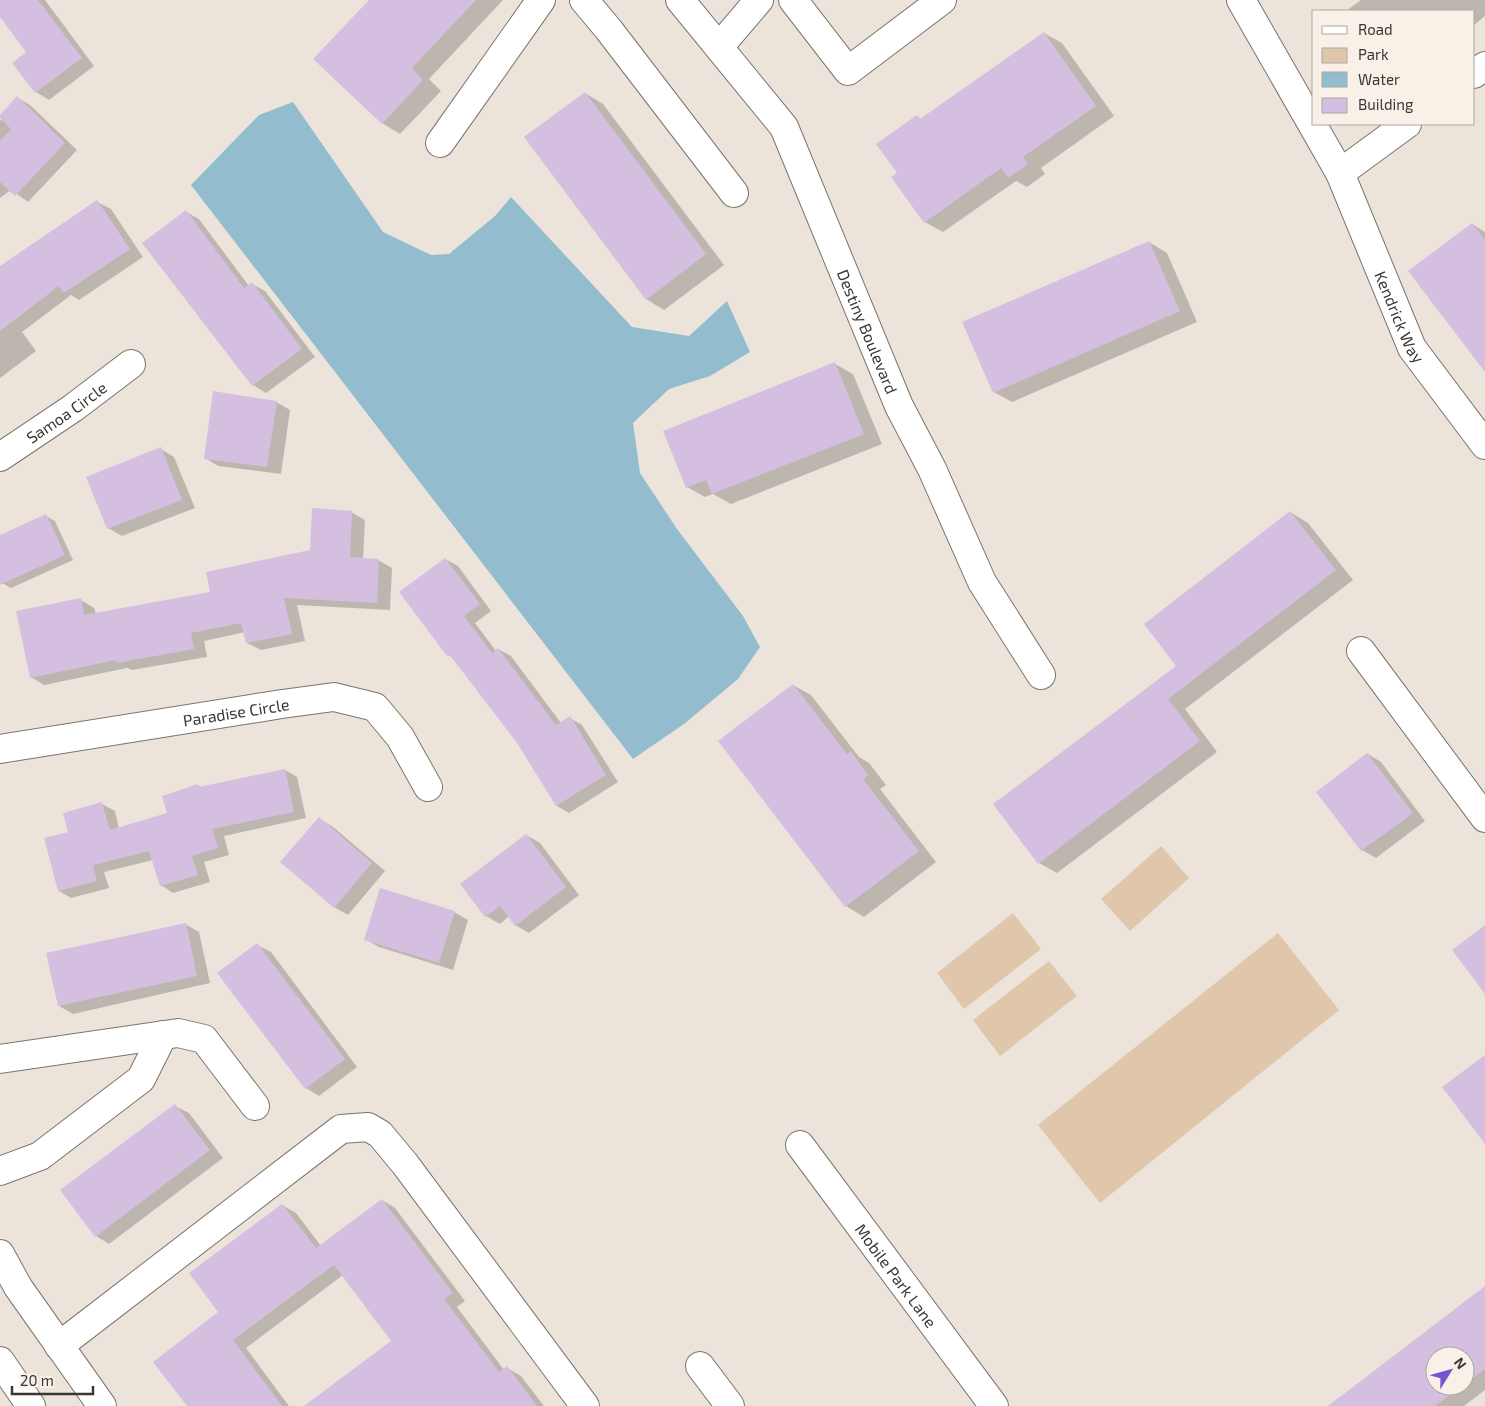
<svg xmlns="http://www.w3.org/2000/svg" width="1485" height="1406" viewBox="0 0 1485 1406" font-family="'Exo 2',sans-serif">
  <style>
    .green { fill: #e0c6aa }
    .water { fill: #93bdcf }
    .shadow { fill: #0003; fill-rule: evenodd }
    .building { fill: #d4bfe1 }
    .lines { fill: none; stroke-linecap: round; stroke-linejoin: round }
    .minor-casing { stroke: #7b746d; stroke-width: 30 }
    .minor { stroke: #fff; stroke-width: 28 }
    .labels { text-anchor: middle; dominant-baseline: central; stroke-width: 4.5; stroke-linejoin: round; paint-order: stroke }
    .street-label { font-size: 16px; fill: #3a3733; stroke: #f9f1e8 }
  </style>
  <rect width="100%" height="100%" fill="#ece4db"/>
  <path class="green" d="M 1161,846 L 1189,878 L 1130,931 L 1101,899 Z
    M 1013,913 L 1041,949 L 964,1009 L 937,973 Z
    M 1278,933 L 1339,1010 L 1100,1203 L 1038,1125 Z
    M 1049,961 L 1077,996 L 1000,1056 L 973,1020 Z"/>
  <path class="water" d="M 293,102 L 383,232 L 431,255 L 449,254 L 495,216 L 511,197 L 632,327 L 689,336 L 727,301 L 750,352 L 710,376 L 669,389 L 633,423 L 640,473 L 677,529 L 743,616 L 760,647 L 738,679 L 684,724 L 633,759 L 191,185 L 259,115 Z"/>
  <path class="shadow" d="M 0,0 L 45,0 L 94,66 L 49,100 L 36,92 L 28,52 L 1,17 L 0,18 Z
    M 370,0 L 503,0 L 429,79 L 441,91 L 400,134 L 382,123 Z
    M 1361,0 L 1485,0 L 1485,16 L 1474,25 L 1474,11 L 1346,11 Z
    M 1044,33 L 1062,43 L 1114,116 L 1041,168 L 1045,174 L 1027,187 L 1016,181 L 943,232 L 925,222 L 898,173 L 917,116 L 922,120 Z
    M 585,93 L 603,104 L 724,265 L 664,310 L 646,299 Z
    M 18,98 L 30,105 L 77,150 L 28,202 L 11,190 L 0,198 L 0,121 Z
    M 97,202 L 111,209 L 143,257 L 79,300 L 71,295 L 22,332 L 36,351 L 0,378 L 0,270 Z
    M 186,212 L 199,219 L 249,286 L 252,284 L 265,291 L 315,357 L 266,393 L 253,385 Z
    M 1472,224 L 1485,232 L 1485,370 Z
    M 1149,242 L 1167,253 L 1197,322 L 1012,402 L 994,392 Z
    M 835,364 L 853,374 L 882,444 L 731,504 L 713,494 L 705,497 L 687,487 Z
    M 276,402 L 290,410 L 281,474 L 218,466 L 205,458 Z
    M 161,449 L 174,457 L 195,508 L 122,536 L 108,528 Z
    M 351,512 L 365,520 L 363,559 L 378,560 L 392,568 L 390,610 L 297,605 L 305,641 L 261,650 L 247,643 L 245,632 L 204,641 L 207,657 L 132,670 L 127,668 L 44,685 L 31,677 L 81,600 L 94,608 L 96,614 L 212,593 L 312,551 Z
    M 1290,512 L 1308,523 L 1353,580 L 1185,709 L 1217,752 L 1057,873 L 1039,863 L 1178,666 Z
    M 46,516 L 55,521 L 73,560 L 11,588 L 2,583 L 0,579 L 0,537 Z
    M 445,559 L 458,566 L 491,611 L 475,623 L 496,651 L 498,649 L 511,656 L 561,723 L 570,718 L 582,725 L 618,782 L 569,813 L 557,806 L 518,743 L 455,659 L 448,655 Z
    M 793,685 L 811,695 L 859,757 L 869,763 L 886,785 L 880,789 L 936,862 L 864,917 L 846,906 L 720,741 Z
    M 1368,754 L 1381,762 L 1425,821 L 1376,858 L 1362,850 L 1318,792 Z
    M 285,770 L 297,777 L 306,818 L 224,836 L 229,855 L 204,862 L 210,882 L 173,893 L 161,885 L 153,860 L 104,872 L 109,888 L 71,898 L 59,891 L 70,832 L 102,804 L 115,811 L 119,829 L 169,814 L 198,786 L 201,787 Z
    M 320,819 L 333,827 L 385,871 L 348,915 L 334,907 Z
    M 526,835 L 540,843 L 579,895 L 529,933 L 515,925 L 509,916 L 500,924 L 486,916 Z
    M 454,912 L 468,920 L 453,970 L 379,947 L 365,939 Z
    M 185,924 L 199,932 L 210,983 L 73,1014 L 59,1006 Z
    M 257,945 L 271,952 L 357,1067 L 319,1096 L 306,1088 Z
    M 175,1106 L 189,1113 L 223,1158 L 109,1244 L 96,1236 Z
    M 382,1200 L 395,1208 L 465,1301 L 457,1307 L 504,1370 L 507,1368 L 521,1376 L 544,1406 L 306,1406 L 393,1342 L 343,1275 L 246,1348 L 289,1406 L 188,1406 L 220,1313 L 282,1205 L 296,1213 L 321,1246 Z
    M 1485,1288 L 1485,1390 L 1464,1406 L 1329,1406 ZM 1435,1356 L 1465,1356 L 1465,1386 L 1435,1386 Z"/>
  <path class="building" d="M 0,0 L 38,0 L 82,58 L 35,93 L 12,63 L 26,52 L 0,17 Z
    M 369,0 L 476,0 L 412,68 L 423,80 L 382,124 L 313,59 Z
    M 1044,32 L 1096,106 L 1023,157 L 1028,164 L 1008,178 L 1001,168 L 924,223 L 891,177 L 897,173 L 876,144 L 917,115 L 920,119 Z
    M 585,92 L 706,254 L 646,300 L 524,137 Z
    M 17,96 L 65,143 L 15,196 L 0,182 L 0,141 L 11,129 L 0,118 L 0,115 Z
    M 97,200 L 130,249 L 64,293 L 59,286 L 0,331 L 0,266 Z
    M 186,210 L 244,288 L 252,282 L 302,349 L 252,386 L 142,243 Z
    M 1472,223 L 1485,240 L 1485,372 L 1408,271 Z
    M 1149,241 L 1180,311 L 993,393 L 962,322 Z
    M 835,362 L 864,434 L 712,494 L 706,480 L 686,488 L 663,431 Z
    M 213,391 L 277,401 L 267,467 L 204,459 Z
    M 161,447 L 182,500 L 107,529 L 86,477 Z
    M 312,508 L 352,511 L 350,557 L 379,559 L 377,603 L 284,598 L 292,634 L 246,643 L 241,623 L 191,633 L 194,649 L 117,663 L 116,660 L 30,678 L 16,611 L 81,598 L 84,615 L 210,592 L 206,572 L 310,550 Z
    M 1290,511 L 1336,570 L 1168,699 L 1200,741 L 1038,864 L 993,804 L 1176,666 L 1144,624 Z
    M 46,514 L 65,555 L 0,585 L 0,535 Z
    M 445,558 L 480,604 L 464,616 L 492,653 L 498,648 L 556,725 L 570,716 L 606,775 L 556,806 L 517,743 L 449,654 L 447,656 L 399,592 Z
    M 793,684 L 847,754 L 851,751 L 868,775 L 863,779 L 919,851 L 845,907 L 718,741 Z
    M 1367,753 L 1413,813 L 1361,851 L 1316,792 Z
    M 285,769 L 294,812 L 212,829 L 218,848 L 192,856 L 198,875 L 160,886 L 149,851 L 93,865 L 97,881 L 58,891 L 44,838 L 68,832 L 63,813 L 102,802 L 110,830 L 167,813 L 162,796 L 198,784 L 199,787 Z
    M 319,817 L 372,863 L 334,908 L 280,862 Z
    M 526,834 L 566,887 L 515,926 L 500,906 L 485,917 L 460,884 Z
    M 380,888 L 455,911 L 439,963 L 364,940 Z
    M 186,923 L 197,976 L 58,1006 L 46,953 Z
    M 1485,925 L 1485,994 L 1452,950 Z
    M 257,943 L 345,1059 L 305,1089 L 217,973 Z
    M 1485,1055 L 1485,1144 L 1442,1087 Z
    M 175,1104 L 210,1150 L 95,1237 L 60,1190 Z
    M 382,1199 L 453,1293 L 444,1299 L 499,1372 L 507,1366 L 537,1406 L 304,1406 L 391,1341 L 334,1265 L 233,1340 L 282,1406 L 187,1406 L 153,1362 L 218,1312 L 189,1273 L 282,1204 L 316,1248 Z
    M 1485,1286 L 1485,1369 L 1465,1384 L 1465,1356 L 1435,1356 L 1435,1386 L 1462,1386 L 1435,1406 L 1328,1406 Z"/>
  <g class="lines">
    <defs>
      <g id="minor">
        <path d="M 584,0 L 609,30 L 734,193"/>
        <path id="s1" d="M 680,0 L 784,127 L 899,406 L 932,469 L 982,582 L 1041,675"/>
        <path d="M 793,0 L 848,71 L 942,0"/>
        <path id="s2" d="M 1241,0 L 1340,173 L 1412,348 L 1485,445"/>
        <path d="M 719,47 L 759,0"/>
        <path d="M 1474,74 L 1485,66"/>
        <path d="M 440,143 L 541,0"/>
        <path d="M 1340,173 L 1407,124"/>
        <path id="s3" d="M 0,457 L 73,408 L 131,364"/>
        <path d="M 1361,651 L 1485,818"/>
        <path id="s4" d="M 0,749 L 282,704 L 334,697 L 375,707 L 400,737 L 428,787"/>
        <path d="M 0,1059 L 178,1033 L 204,1039 L 255,1106"/>
        <path id="s5" d="M 800,1145 L 994,1406"/>
        <path d="M 0,1171 L 40,1156 L 141,1079 L 163,1035"/>
        <path d="M 0,1254 L 18,1287 L 102,1406"/>
        <path d="M 59,1346 L 341,1129 L 368,1127 L 380,1134 L 405,1164 L 585,1406"/>
        <path d="M 0,1361 L 31,1406"/>
        <path d="M 700,1366 L 730,1406"/>
      </g>
    </defs>
    <use href="#minor" class="minor-casing"/>
    <use href="#minor" class="minor"/>
  </g>
  <g class="labels">
    <g class="street-label">
      <text stroke="none"><textPath href="#s2" startOffset="355">Kendrick Way</textPath></text>
      <text stroke="none"><textPath href="#s1" startOffset="385">Destiny Boulevard</textPath></text>
      <text stroke="none"><textPath href="#s3" startOffset="80">Samoa Circle</textPath></text>
      <text stroke="none"><textPath href="#s4" startOffset="239">Paradise Circle</textPath></text>
      <text stroke="none"><textPath href="#s5" startOffset="162">Mobile Park Lane</textPath></text>
    </g>
  </g>
  <rect x="1312" y="10" width="162" height="115" fill="#f9f1e8" stroke="#ada7a0"/>
  <rect x="1322" y="26" width="25" height="8" fill="#ffffff" stroke="#ada7a0"/>
  <text x="1358" y="35" font-size="15" fill="#3a3733">Road</text>
  <rect x="1322" y="48" width="25" height="15" fill="#e0c6aa" stroke="#ada7a0"/>
  <text x="1358" y="60" font-size="15" fill="#3a3733">Park</text>
  <rect x="1322" y="72" width="25" height="15" fill="#93bdcf" stroke="#ada7a0"/>
  <text x="1358" y="85" font-size="15" fill="#3a3733">Water</text>
  <rect x="1322" y="98" width="25" height="15" fill="#d4bfe1" stroke="#ada7a0"/>
  <text x="1358" y="110" font-size="15" fill="#3a3733">Building</text>
  <g transform="translate(1450 1371) rotate(53)"><circle r="24" fill="#f9f1e8" stroke="#ada7a0"/>
  <path d="M0-4L9 19L0 12L-9 19Z" fill="#6d58d2"/>
  <text y="-8" font-size="14" font-weight="bold" text-anchor="middle" fill="#3a3733">N</text>
  </g>
  <path d="M12 1386v8h81v-8" fill="none" stroke="#3a3733" stroke-width="2.5"/>
  <text x="20" y="1386" font-size="15" fill="#3a3733" stroke="#f9f1e8" stroke-width="4" paint-order="stroke">20 m</text>
</svg>
